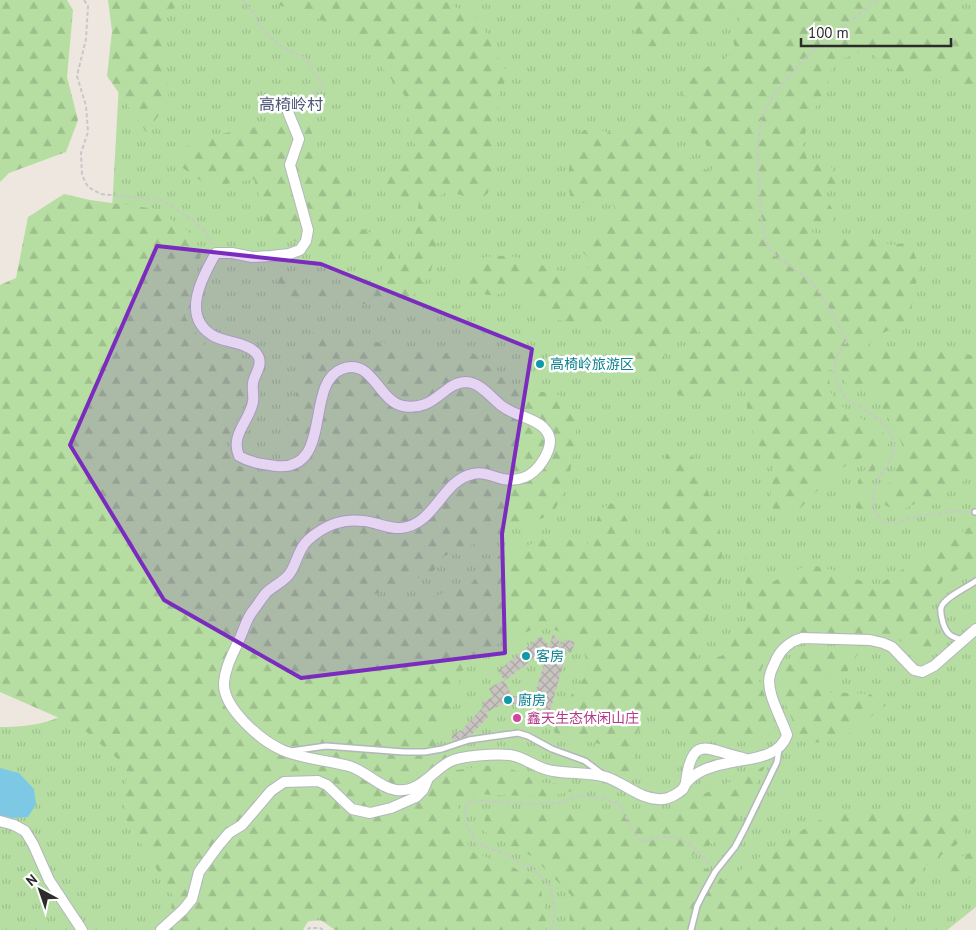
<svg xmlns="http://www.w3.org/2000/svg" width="976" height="930" viewBox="0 0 976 930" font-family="'PT Sans','Noto Sans SC',sans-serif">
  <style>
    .grass { fill: url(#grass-tufts) }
    .forest { fill: url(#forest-firs) }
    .water { fill: #7dc9e5 }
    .building { fill: url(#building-cross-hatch) }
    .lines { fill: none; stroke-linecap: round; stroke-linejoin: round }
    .lane-casing { stroke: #b3b6be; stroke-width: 8 }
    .street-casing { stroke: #b3b6be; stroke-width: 12 }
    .path { stroke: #c8c8c8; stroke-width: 2; stroke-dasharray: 4 2.5; stroke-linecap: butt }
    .lane { stroke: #fff; stroke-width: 5 }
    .street { stroke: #fff; stroke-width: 10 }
    .marked { fill: #7b2cbf; fill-opacity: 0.2; stroke: #7b2cbf; stroke-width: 4; stroke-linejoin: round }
    .culture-dot { fill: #0f9aa8; stroke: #fff; stroke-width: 2 }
    .hotel-dot { fill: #d1479c; stroke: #fff; stroke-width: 2 }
    .labels { text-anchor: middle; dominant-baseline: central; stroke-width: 5; stroke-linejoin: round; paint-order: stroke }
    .culture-label { font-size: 14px; fill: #0d838f; stroke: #fff; text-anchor: start }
    .hotel-label { font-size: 14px; fill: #b23c85; stroke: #fff; text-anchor: start }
    .quarter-label { font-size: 16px; fill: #50587a; stroke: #fff }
  </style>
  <defs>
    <pattern id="grass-tufts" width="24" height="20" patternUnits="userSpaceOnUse" patternTransform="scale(1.25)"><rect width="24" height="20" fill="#b6dea2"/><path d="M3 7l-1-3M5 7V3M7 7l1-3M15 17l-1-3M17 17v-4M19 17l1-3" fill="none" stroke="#9dbf8c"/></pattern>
    <pattern id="forest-firs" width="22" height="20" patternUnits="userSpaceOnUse" patternTransform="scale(1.25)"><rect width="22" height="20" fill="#b6dea2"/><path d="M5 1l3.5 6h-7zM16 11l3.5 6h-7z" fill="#9dbf8c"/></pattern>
    <pattern id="building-cross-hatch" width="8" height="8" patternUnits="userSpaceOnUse" patternTransform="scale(1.25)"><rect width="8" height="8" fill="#c8c4bf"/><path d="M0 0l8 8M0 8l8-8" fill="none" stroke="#aca9a4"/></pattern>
  </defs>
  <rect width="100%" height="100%" fill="#ede7e0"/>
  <path class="grass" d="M 115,0 L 976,0 L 976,907 L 947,930 L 378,930 C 361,927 327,918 311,921 C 305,922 299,926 294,930 L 0,930 L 0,727 C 19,727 57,725 70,708 C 75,701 84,673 87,664 L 120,65 Z"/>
  <path class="forest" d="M 0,0 L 67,0 L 73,10 L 67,77 L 78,120 L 66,152 L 9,173 L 0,182 Z
    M 108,0 L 181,0 L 163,23 L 169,102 L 146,132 L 107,76 L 112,31 Z
    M 265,0 L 443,0 L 482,22 L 494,52 L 508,74 L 498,98 L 496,159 L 488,193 L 478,201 L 449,191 L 428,202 L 442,222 L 430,275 L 401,310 L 366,304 L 284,300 L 272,268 L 282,264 L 293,288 L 330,283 L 366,293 L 383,267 L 375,254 L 322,248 L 294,241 L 271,240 L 254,179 L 210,187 L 177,164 L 184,147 L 221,134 L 264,125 L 308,122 L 325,168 L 360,175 L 341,217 L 398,248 L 399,260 L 413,256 L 419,199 L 386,196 L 381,180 L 416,146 L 403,125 L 416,110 L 353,31 Z
    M 624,0 L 959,0 L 957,4 L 966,13 L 976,15 L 976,88 L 971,88 L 952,80 L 931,75 L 904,76 L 877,62 L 873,47 L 834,62 L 826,90 L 811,115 L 802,143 L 807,159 L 830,164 L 839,184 L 819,190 L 834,211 L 833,226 L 809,228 L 814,233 L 835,235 L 864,236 L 891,245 L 904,243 L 913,250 L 919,267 L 908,328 L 887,331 L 871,339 L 869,350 C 907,348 938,348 976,356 L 976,425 L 975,427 L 976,470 L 961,483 L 897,512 L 882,503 L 903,447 L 893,424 L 882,409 L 887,392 L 878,389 L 855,389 L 847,385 L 841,370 L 828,370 L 831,393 L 844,408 L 881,430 L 889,442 L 870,480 L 865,499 L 865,512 L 856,508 L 858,481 L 868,464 L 865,456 L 834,472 L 810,499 L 796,512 L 781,514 L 771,507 L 771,477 L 775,459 L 761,450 L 749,423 L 743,375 L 725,397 L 706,400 L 679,395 L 668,367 L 682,348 L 703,331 L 669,341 L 658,376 L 645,380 L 630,340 L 633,324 L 607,322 L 581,324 L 549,318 L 514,287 C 491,301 483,296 462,281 L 465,265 C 484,255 502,253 523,259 C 550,265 565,281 594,265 L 575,243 L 579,236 L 600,230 L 615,210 L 611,199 L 582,203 L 571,199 L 567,180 L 571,158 L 576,138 L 584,130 L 604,131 L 622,137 L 631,132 C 633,120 641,113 652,107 L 665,113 L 673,129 L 676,147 L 710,173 L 714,164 L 705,142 L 691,133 L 684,113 L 682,89 C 697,72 715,60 737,53 L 733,41 L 740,21 L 738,13 L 714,25 L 707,32 L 687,36 L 671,44 L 646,48 L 638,46 L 635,31 L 640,15 Z
    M 64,194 L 90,200 L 156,209 L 189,232 L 202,251 L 185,317 L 205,346 L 250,361 L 244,404 L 226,443 L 234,463 L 261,477 L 297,479 L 285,437 L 312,332 L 390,344 L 433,356 L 467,348 L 512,386 L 559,395 L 578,419 L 569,480 L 553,514 L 444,556 L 432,573 L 370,596 L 413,603 L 470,585 L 492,558 L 556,535 L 587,546 L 601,509 L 611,503 L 621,509 L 641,545 L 656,548 L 670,539 L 655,516 L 658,502 L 677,494 L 664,468 L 666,455 L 679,451 L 690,454 L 697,465 L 718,516 L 722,549 L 721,582 L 709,612 L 703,645 L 697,662 L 725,655 L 747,618 L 745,557 L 764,586 L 809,564 L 843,573 L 875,587 L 976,523 L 976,560 L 945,576 L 928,610 L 936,636 L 926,658 L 919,649 L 886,635 L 798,632 L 770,651 L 758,677 L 776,728 L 760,738 L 737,739 L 668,734 L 667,712 L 648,710 L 632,744 L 637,772 L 615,771 L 604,745 L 555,733 L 551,722 L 588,673 L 582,638 L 541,626 L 488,648 L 462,671 L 450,720 L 432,737 L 457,770 L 499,764 L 544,783 L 593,786 L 547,797 L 477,794 L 458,805 L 461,829 L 472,852 L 515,868 L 541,889 L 546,920 L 540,930 L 335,930 L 312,914 L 303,930 L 168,930 L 173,896 L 124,816 L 127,767 L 82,728 L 0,692 L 0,285 L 16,278 L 28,217 Z
    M 821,647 L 851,648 L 858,654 L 845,675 L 825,678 L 827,692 L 870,694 L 886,705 L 839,741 L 809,743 L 798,734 L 780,691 L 782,670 L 798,650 Z
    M 765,766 L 731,833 L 688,857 L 725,881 L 783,841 L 838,810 L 957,815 L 966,838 L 924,867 L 895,914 L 888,930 L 569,930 L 571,895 L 533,857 L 483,831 L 486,812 L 601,809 L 668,810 Z
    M 976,850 L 976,877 L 945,880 L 942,870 L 951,862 Z"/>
  <path class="water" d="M 0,768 L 19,773 L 34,789 L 36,804 L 28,817 L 13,818 L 0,815 Z"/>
  <path class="building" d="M 553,634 L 562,645 L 564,639 L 575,642 L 571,653 L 567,651 L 550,711 L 529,705 L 513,704 L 507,707 L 505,703 L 485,713 L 489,716 L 471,735 L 453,741 L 451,735 L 461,731 L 484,706 L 482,702 L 493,697 L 489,688 L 504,680 L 512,696 L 534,697 Z
    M 541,636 L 549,646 L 505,681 L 498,671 Z"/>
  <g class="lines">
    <defs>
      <path id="lane" d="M 975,512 L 976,512
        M 963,640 C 951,637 947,635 943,623 C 942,618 940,613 941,608 C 943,598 968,587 976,581
        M 291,751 L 326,746 L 404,752 L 425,752 L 442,749 L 469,740 L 518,733 L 528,736 L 552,749 L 585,761 L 601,773
        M 691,930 L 697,906 L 704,892 L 715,872 L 735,847 L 745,828 L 777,762 L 779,749"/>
      <path id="street" d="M 288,112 L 299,139 L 290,165 L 308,230 L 306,241 L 300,250 L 289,254 L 271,256 L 252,257 L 232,253 L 216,253 C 202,277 181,316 212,335 C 221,341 234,341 245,346 C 250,348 257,351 259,358 C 262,367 254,375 253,383 C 252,389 254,396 253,402 C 249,422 230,435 239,456 C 251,463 262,464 276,466 C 334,472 304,383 342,369 C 372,357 378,401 403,406 C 435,412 443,383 465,382 C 481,382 491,398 502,406 C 515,416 532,417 543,427 C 546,430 550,435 550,441 C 550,447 546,456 542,462 C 533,476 519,482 503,479 C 493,477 484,471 473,474 C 442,480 435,525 401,528 C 388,529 376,522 364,521 C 341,518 324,526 308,540 C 298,549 297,563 290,573 C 284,582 273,586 266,593 C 261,599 257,606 252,612 C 246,620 244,630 239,640 C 233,654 225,667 224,683 C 223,708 260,740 282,750 C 302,759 327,760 349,766 C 366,771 380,788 396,790 C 420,793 431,772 449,762 C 461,755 496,754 510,755 C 525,757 537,769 553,771 C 570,774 589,772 606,777 C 625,783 641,801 663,799 C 669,799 679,793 683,789 C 684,787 685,784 687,782 C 696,771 714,765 728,763 C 749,758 779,759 787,735 C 782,719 765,691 770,675 C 771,670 774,665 776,660 C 781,649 791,641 802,638 L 870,640 L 883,643 L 892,647 L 914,670 L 922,672 L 934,666 L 976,629
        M 686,782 C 692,732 709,751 743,758
        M 0,821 L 14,825 L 25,831 L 33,844 L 49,880 L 82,930
        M 161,930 L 183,910 L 192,899 L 199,872 L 218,846 L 229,833 L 242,825 L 271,791 L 284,782 L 318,781 L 327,785 L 352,809 L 370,813 L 391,808 L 416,797 L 423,790 L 427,781"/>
    </defs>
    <use href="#lane" class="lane-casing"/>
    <use href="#street" class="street-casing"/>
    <path class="path" d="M 84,0 L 88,6 L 86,39 L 77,76 L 86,106 L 88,132 L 81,153 L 82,175 L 88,187 L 101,194 L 161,200 L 195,222 L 209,237 L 212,245
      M 243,0 L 255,15 L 259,25 L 277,44 L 305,58 L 323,86 L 296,106
      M 877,0 L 810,53 L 775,93 L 762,116 L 757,147 L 761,217 L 765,239 L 769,248 L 776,256 L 813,282 L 847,340 C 844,345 839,350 837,356 C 831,370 836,388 847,398 C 863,412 883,415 892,437 C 899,455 884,467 877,482 C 872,493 870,512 882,520 C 886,522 892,524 897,523 C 902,522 907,520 911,518 C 930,514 949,510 968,512
      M 524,666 L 527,671
      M 308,930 L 309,928 L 320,928 L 323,930
      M 551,930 L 555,913 L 551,887 L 535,871 L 503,853 L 476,843 L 466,824 L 465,806 L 473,800 L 530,804 L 559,803 L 580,795 L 599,798 L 619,803 L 637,839 C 647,843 654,838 664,837 C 684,835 699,851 710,865"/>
    <use href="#lane" class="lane"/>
    <use href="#street" class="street"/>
  </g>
  <path class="marked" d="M 157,246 L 321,264 L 532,349 L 502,534 L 505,653 L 301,678 L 164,600 L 70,445 Z"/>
  <g class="culture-dot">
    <circle cx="540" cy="364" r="5"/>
    <circle cx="526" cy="656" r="5"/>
    <circle cx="508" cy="700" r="5"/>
  </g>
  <circle class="hotel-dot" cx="517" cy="718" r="5"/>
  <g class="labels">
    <g class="culture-label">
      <text x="550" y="364">高椅岭旅游区</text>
      <text x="536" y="656">客房</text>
      <text x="518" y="700">廚房</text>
    </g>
    <g class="hotel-label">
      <text x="527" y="718">鑫天生态休闲山庄</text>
    </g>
    <g class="quarter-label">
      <text x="291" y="104">高椅岭村</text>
    </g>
  </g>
  <g transform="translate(40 890) rotate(320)" stroke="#ffffff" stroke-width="4" paint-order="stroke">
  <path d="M0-4L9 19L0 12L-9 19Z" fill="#2c2c2c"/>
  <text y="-8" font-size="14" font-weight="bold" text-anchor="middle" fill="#2c2c2c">N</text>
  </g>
  <path d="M801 38v8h150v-8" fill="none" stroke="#2c2c2c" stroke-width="2.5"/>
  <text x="808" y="38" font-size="15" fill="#2c2c2c" stroke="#ffffff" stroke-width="4" paint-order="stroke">100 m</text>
</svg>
